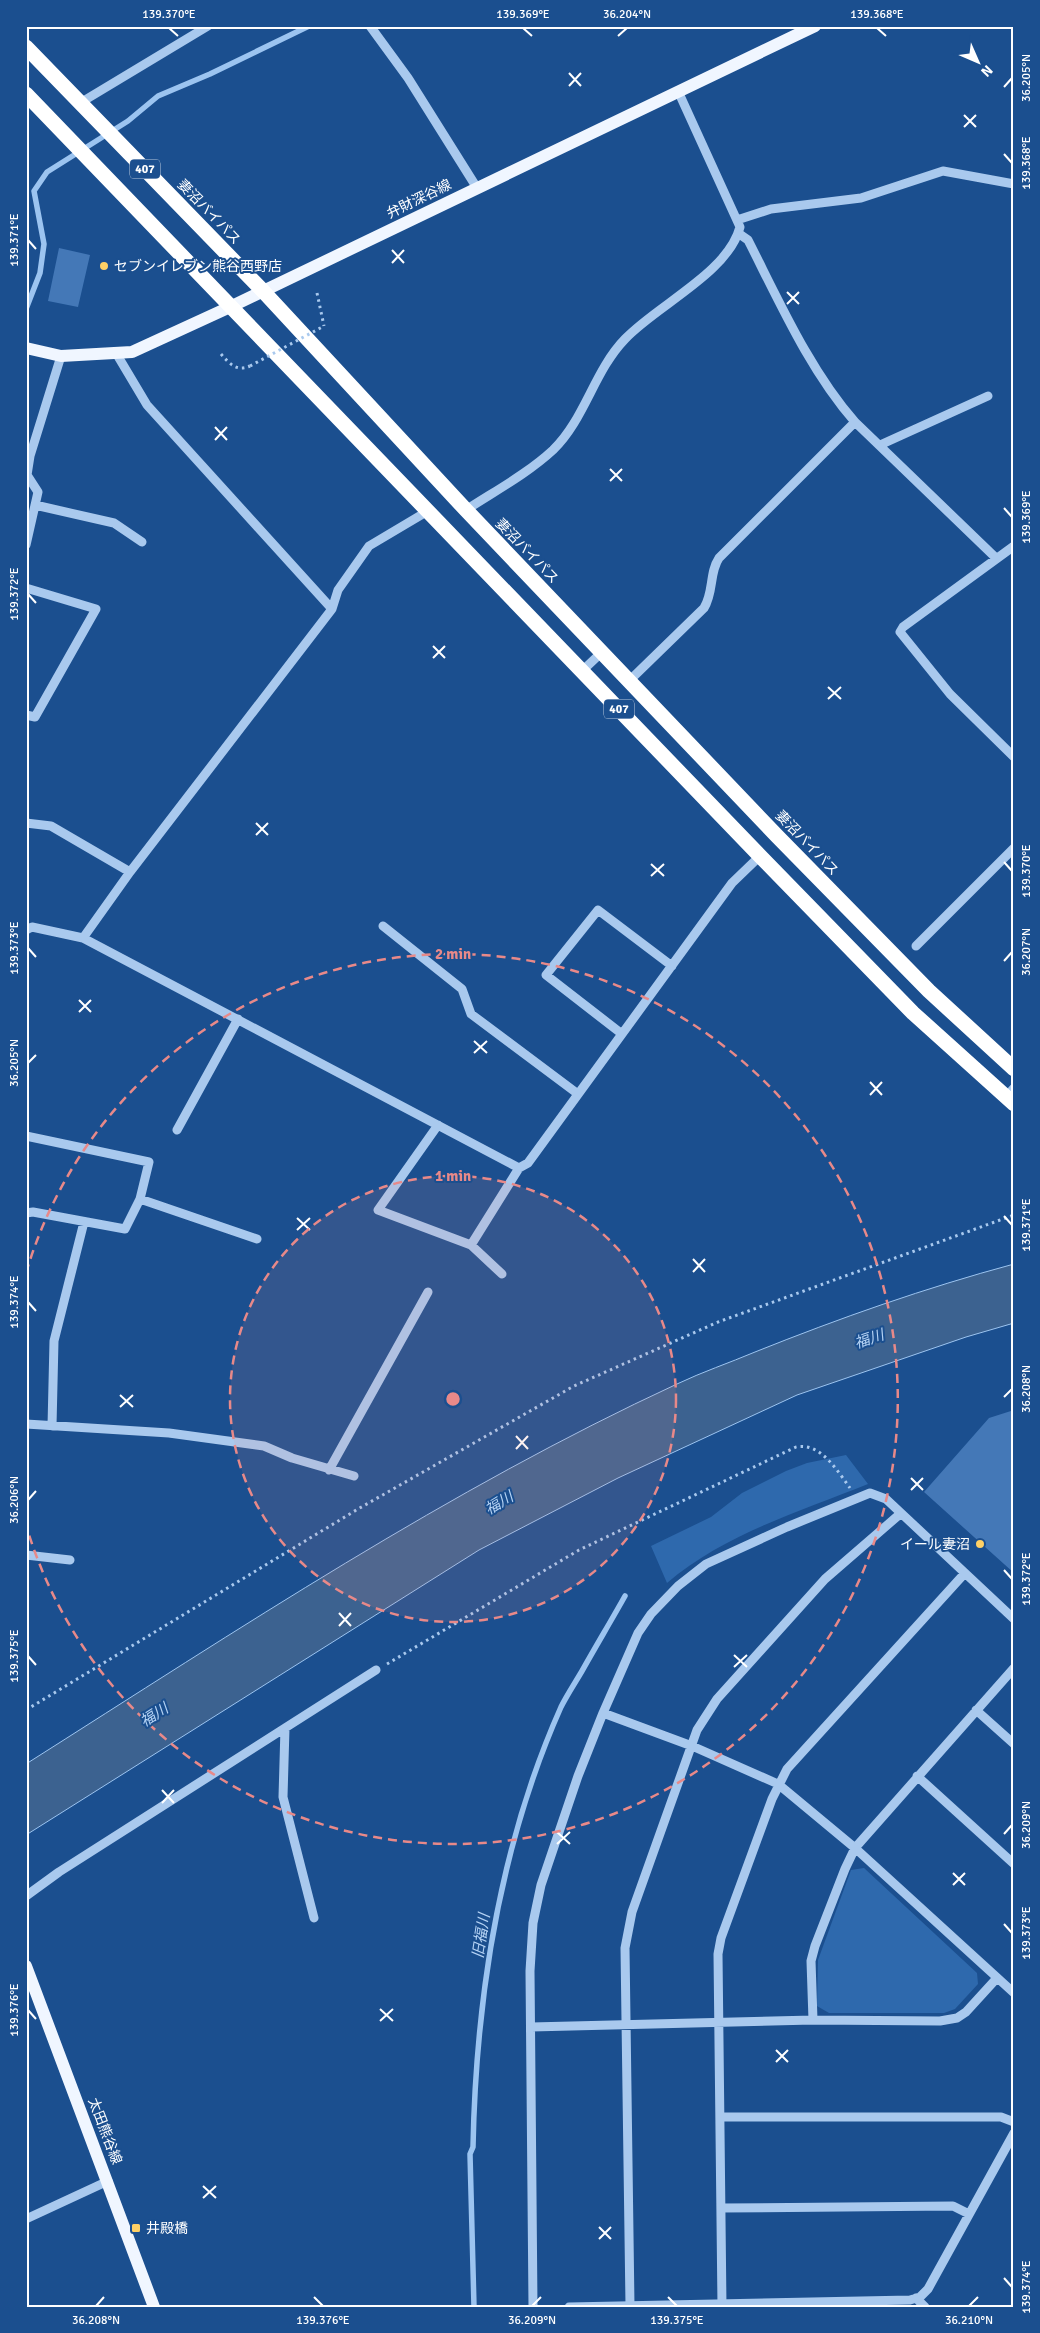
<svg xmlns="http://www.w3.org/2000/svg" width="1040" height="2333" viewBox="0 0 1040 2333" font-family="Signika,'Noto Sans JP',sans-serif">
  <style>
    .green { fill: #2e69ad }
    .water { fill: #3c6290; stroke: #9cc4f0 }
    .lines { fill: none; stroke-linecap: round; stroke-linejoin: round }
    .stream { stroke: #9cc4f0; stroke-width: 5.5 }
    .building { fill: #4478b7 }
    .path { stroke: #a9c9ee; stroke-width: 3; stroke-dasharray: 2.5 4; stroke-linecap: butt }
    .minor { stroke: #a9c9ee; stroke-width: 9 }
    .major { stroke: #f0f6ff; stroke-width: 12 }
    .highway { stroke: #fff; stroke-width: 15 }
    .path-bridge { stroke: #a9c9ee; stroke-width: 3; stroke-dasharray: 2.5 4; stroke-linecap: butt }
    .ticks { fill: none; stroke: #fff; stroke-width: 2 }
    .ring { fill: none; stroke: #e88989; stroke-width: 2.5; stroke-dasharray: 9 6 }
    .poi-dot { fill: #ffd166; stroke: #1b4f8f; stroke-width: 2 }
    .labels { text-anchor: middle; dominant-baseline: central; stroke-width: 4; stroke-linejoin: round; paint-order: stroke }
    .shield { fill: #1b4f8f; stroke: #bbcadd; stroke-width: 1 }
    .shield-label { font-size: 12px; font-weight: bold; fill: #fff }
    .street-label { font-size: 14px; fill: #fff; stroke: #1b4f8f }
    .poi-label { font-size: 14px; fill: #fff; stroke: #1b4f8f; text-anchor: start }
    .water-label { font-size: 15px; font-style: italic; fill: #b5d3f5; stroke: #1b4f8f }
    .centre { fill: #e88989; stroke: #1b4f8f; stroke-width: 2.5 }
    .ring-label { font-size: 15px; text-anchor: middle; font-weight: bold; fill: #e88989; stroke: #1b4f8f; stroke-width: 4; stroke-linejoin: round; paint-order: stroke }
    .neatline { fill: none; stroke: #fff; stroke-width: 2 }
    .ticks-label { font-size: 12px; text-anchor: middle; fill: #fff }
  </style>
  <rect width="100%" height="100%" fill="#1b4f8f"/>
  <path class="green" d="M 846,1455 L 868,1484 C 799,1512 724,1534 667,1583 L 651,1546 L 711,1517 L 742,1493 L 786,1471 L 807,1463 Z
    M 864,1868 L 977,1973 L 978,1984 L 955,2009 L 944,2013 L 829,2013 L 817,2006 L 818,1960 L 851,1870 Z"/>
  <path class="water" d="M 1014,1264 L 1014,1323 L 966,1337 L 797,1395 L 618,1478 L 479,1550 L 26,1835 L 26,1764 C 239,1629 448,1490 677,1384 C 702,1372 729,1363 755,1352 C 840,1318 925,1288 1014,1264 Z"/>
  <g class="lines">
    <path class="stream" d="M 26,309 L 40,273 L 44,244 L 34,191 L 47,172 L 128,121 L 158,96 L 210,74 L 309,26
      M 474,2307 L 470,2154 L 473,2147 C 476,1998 500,1844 561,1707 C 567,1695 575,1683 582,1671 C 596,1646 611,1621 625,1596"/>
  </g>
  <path class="building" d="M 59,248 L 90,255 L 78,307 L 48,301 Z
    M 1014,1410 L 1014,1573 L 924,1492 L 989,1418 Z"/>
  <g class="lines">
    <path class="path" d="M 317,293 L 324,326
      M 221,354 C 229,363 236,372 250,366
      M 387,1664 L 579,1550 L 796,1447 C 820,1442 837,1470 850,1488
      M 26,1710 L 358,1509 L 574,1386 L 718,1322 L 1014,1215"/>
    <path class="minor" d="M 370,26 L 408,78 L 477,188
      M 80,103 L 208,26
      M 737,220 L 771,209 L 861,198 L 943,171 L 1014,184
      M 738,233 L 748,240 C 779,301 810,371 855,422 L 996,558
      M 116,353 L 147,405 L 332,609
      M 880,445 L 988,396
      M 35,505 L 114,523 L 142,542
      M 466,510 C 495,491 527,474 553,450 C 585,419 594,371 625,339 C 657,305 728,273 740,227 L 678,91
      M 26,545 L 38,492 L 27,475 L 30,456 L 61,356
      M 1014,546 L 903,627 L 900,632 L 950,694 L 1014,757
      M 26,588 L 96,609 L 35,717 L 26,715
      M 582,671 L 601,653
      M 629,681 L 704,608 C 714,592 709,573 719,558 L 855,422
      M 26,823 L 51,826 L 130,872
      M 383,926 L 462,989 L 471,1014 L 578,1094
      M 26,930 L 32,927 L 83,938 L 519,1168 L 528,1163 L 732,883 L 760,856
      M 83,938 L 130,872 L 332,609 L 338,590 L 369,546 L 428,511
      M 916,946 L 1014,848
      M 622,1034 L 546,975 L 598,910 L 672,966
      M 1005,1098 L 1014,1088
      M 438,1125 L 378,1210 L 471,1245 L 502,1274
      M 177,1130 L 238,1019
      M 26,1136 L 149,1162 L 140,1199
      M 26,1213 L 33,1212 L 125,1229 L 140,1199 L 257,1239
      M 471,1245 L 519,1168
      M 26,1424 L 169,1433 L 264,1446 L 292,1458 L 354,1476
      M 52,1426 L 54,1341 L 84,1222
      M 329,1470 L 428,1292
      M 26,1555 L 70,1560
      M 976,1710 L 1014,1744
      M 603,1713 L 692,1746 L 778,1784 L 855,1848 L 1014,1993
      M 285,1728 L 283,1797 L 314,1918
      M 917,1776 L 1014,1864
      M 26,1896 L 59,1872 L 376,1670
      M 813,2020 L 811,1961 L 815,1946 L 845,1869 L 855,1848 L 1014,1668
      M 531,2027 L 813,2020 L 940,2021 L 957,2018 L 966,2012 L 997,1978
      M 720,2117 L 1001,2117 L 1014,2122
      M 721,2208 L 953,2206 L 969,2214
      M 26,2219 L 108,2181
      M 916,2298 L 925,2307
      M 630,2306 L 625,1948 L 632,1912 L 697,1730 L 717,1699 L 825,1579 L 900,1514
      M 533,2307 L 530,1971 L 533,1923 L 541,1885 L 578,1776 L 603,1713 L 638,1633 L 651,1614 L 678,1586 L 706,1564 L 787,1527 L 870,1493 L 886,1499 L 1014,1619
      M 569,2307 L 910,2300 L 920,2297 L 928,2289 L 1014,2133
      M 722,2307 L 718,1954 L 721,1938 L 772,1799 L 787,1769 L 965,1573"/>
    <path class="major" d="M 26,348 L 61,356 L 132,352 L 230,307 L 815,26
      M 26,1966 L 154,2307"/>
    <path class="highway" d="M 26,47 L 263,291 L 466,510 L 777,836 L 929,991 L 1014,1069
      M 26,94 L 760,856 L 913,1013 L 1014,1104"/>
    <path class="path-bridge" d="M 250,366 L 324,326"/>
  </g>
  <path class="ticks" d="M 169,28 L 178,36M 523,28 L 532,36M 877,28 L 886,36M 618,36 L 627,28M 569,73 L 581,86M 569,86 L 581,73M 1004,87 L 1012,78M 964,115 L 976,127M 964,127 L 976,115M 1004,154 L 1012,163M 28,240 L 36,249M 392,250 L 404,263M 392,263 L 404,250M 787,292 L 799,304M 787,304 L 799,292M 215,427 L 227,440M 215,440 L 227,427M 610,469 L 622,481M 610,481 L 622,469M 1004,508 L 1012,517M 28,594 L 36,603M 433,646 L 445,658M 433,658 L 445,646M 828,687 L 841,699M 828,699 L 841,687M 256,823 L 268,835M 256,835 L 268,823M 1004,862 L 1012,871M 651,864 L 664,876M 651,876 L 664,864M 28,948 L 36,957M 1004,961 L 1012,952M 79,1000 L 91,1012M 79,1012 L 91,1000M 474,1041 L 487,1053M 474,1053 L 487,1041M 28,1063 L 36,1055M 870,1082 L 882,1095M 870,1095 L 882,1082M 1004,1216 L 1012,1225M 297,1218 L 310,1230M 297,1230 L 310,1218M 693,1259 L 705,1272M 693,1272 L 705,1259M 28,1302 L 36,1311M 120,1395 L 133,1407M 1004,1397 L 1012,1389M 120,1407 L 133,1395M 516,1436 L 528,1449M 516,1449 L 528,1436M 911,1478 L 923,1490M 911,1490 L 923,1478M 28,1500 L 36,1491M 1004,1570 L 1012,1579M 339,1613 L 351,1626M 339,1626 L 351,1613M 734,1655 L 747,1667M 28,1656 L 36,1665M 734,1667 L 747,1655M 162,1790 L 174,1803M 162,1803 L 174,1790M 557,1832 L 570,1844M 1004,1834 L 1012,1825M 557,1844 L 570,1832M 953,1873 L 965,1885M 953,1885 L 965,1873M 1004,1924 L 1012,1933M 380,2009 L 393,2021M 28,2010 L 36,2019M 380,2021 L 393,2009M 776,2050 L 788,2062M 776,2062 L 788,2050M 203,2186 L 216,2198M 203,2198 L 216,2186M 599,2227 L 611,2239M 599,2239 L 611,2227M 1004,2278 L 1012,2287M 314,2297 L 323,2306M 668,2297 L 677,2306M 96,2306 L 104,2297M 532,2306 L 541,2297M 969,2306 L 978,2297"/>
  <circle cx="453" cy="1399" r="223" fill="#e88989" fill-opacity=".12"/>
  <g class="ring">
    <circle cx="453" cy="1399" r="223"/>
    <path d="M26 1273A445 445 0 1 1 26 1525"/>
  </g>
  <g class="poi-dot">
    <circle cx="104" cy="266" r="5"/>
    <circle cx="980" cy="1544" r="5"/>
    <rect x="131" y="2223" width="10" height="10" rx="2.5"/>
  </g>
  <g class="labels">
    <g class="shield">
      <rect x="130" y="159.5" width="30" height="19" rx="4"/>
      <rect x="604" y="699.5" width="30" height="19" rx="4"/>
    </g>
    <g class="shield-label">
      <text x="145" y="169">407</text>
      <text x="619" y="709">407</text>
    </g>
    <g class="street-label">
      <text transform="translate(419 199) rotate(-26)">弁財深谷線</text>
      <text transform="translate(209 212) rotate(46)">妻沼バイパス</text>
      <text transform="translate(527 551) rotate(46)">妻沼バイパス</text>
      <text transform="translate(807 843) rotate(46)">妻沼バイパス</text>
      <text transform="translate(105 2131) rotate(69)">太田熊谷線</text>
    </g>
    <g class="poi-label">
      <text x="114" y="266">セブンイレブン熊谷西野店</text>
      <text x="970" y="1544" text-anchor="end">イール妻沼</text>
      <text x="146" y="2228">井殿橋</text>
    </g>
    <g class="water-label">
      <text transform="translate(869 1339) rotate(-19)">福川</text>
      <text transform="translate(499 1503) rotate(-31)">福川</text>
      <text transform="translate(154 1715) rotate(-33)">福川</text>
      <text transform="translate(481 1936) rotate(-81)">旧福川</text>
    </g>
  </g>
  <circle cx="453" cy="1399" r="8" class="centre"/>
  <g class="ring-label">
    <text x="453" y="959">2 min</text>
    <text x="453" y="1181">1 min</text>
  </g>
  <rect width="1040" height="2333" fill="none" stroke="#1b4f8f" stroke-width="55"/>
  <g transform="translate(978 62) rotate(135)" stroke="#1b4f8f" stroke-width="4" paint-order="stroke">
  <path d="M0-4L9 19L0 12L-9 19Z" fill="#ffffff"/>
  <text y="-8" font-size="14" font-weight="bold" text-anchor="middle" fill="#ffffff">N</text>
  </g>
  <rect x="28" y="28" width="984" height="2278" class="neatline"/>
  <g class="ticks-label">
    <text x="169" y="18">139.370°E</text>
    <text x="523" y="18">139.369°E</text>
    <text x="627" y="18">36.204°N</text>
    <text x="877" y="18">139.368°E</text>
    <text transform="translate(1026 78) rotate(-90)" y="4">36.205°N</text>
    <text transform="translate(1026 163) rotate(-90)" y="4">139.368°E</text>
    <text transform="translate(14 240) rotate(-90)" y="4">139.371°E</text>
    <text transform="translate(1026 517) rotate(-90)" y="4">139.369°E</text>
    <text transform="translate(14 594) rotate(-90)" y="4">139.372°E</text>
    <text transform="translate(1026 871) rotate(-90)" y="4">139.370°E</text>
    <text transform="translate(14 948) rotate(-90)" y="4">139.373°E</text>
    <text transform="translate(1026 952) rotate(-90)" y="4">36.207°N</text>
    <text transform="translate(14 1063) rotate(-90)" y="4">36.205°N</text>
    <text transform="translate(1026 1225) rotate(-90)" y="4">139.371°E</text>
    <text transform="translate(14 1302) rotate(-90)" y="4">139.374°E</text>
    <text transform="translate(1026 1389) rotate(-90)" y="4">36.208°N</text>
    <text transform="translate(14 1500) rotate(-90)" y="4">36.206°N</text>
    <text transform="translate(1026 1579) rotate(-90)" y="4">139.372°E</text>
    <text transform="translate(14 1656) rotate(-90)" y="4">139.375°E</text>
    <text transform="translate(1026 1825) rotate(-90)" y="4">36.209°N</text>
    <text transform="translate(1026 1933) rotate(-90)" y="4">139.373°E</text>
    <text transform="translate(14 2010) rotate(-90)" y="4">139.376°E</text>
    <text transform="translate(1026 2287) rotate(-90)" y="4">139.374°E</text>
    <text x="96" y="2324">36.208°N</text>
    <text x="323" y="2324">139.376°E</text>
    <text x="532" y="2324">36.209°N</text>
    <text x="677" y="2324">139.375°E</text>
    <text x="969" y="2324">36.210°N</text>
  </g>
</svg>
